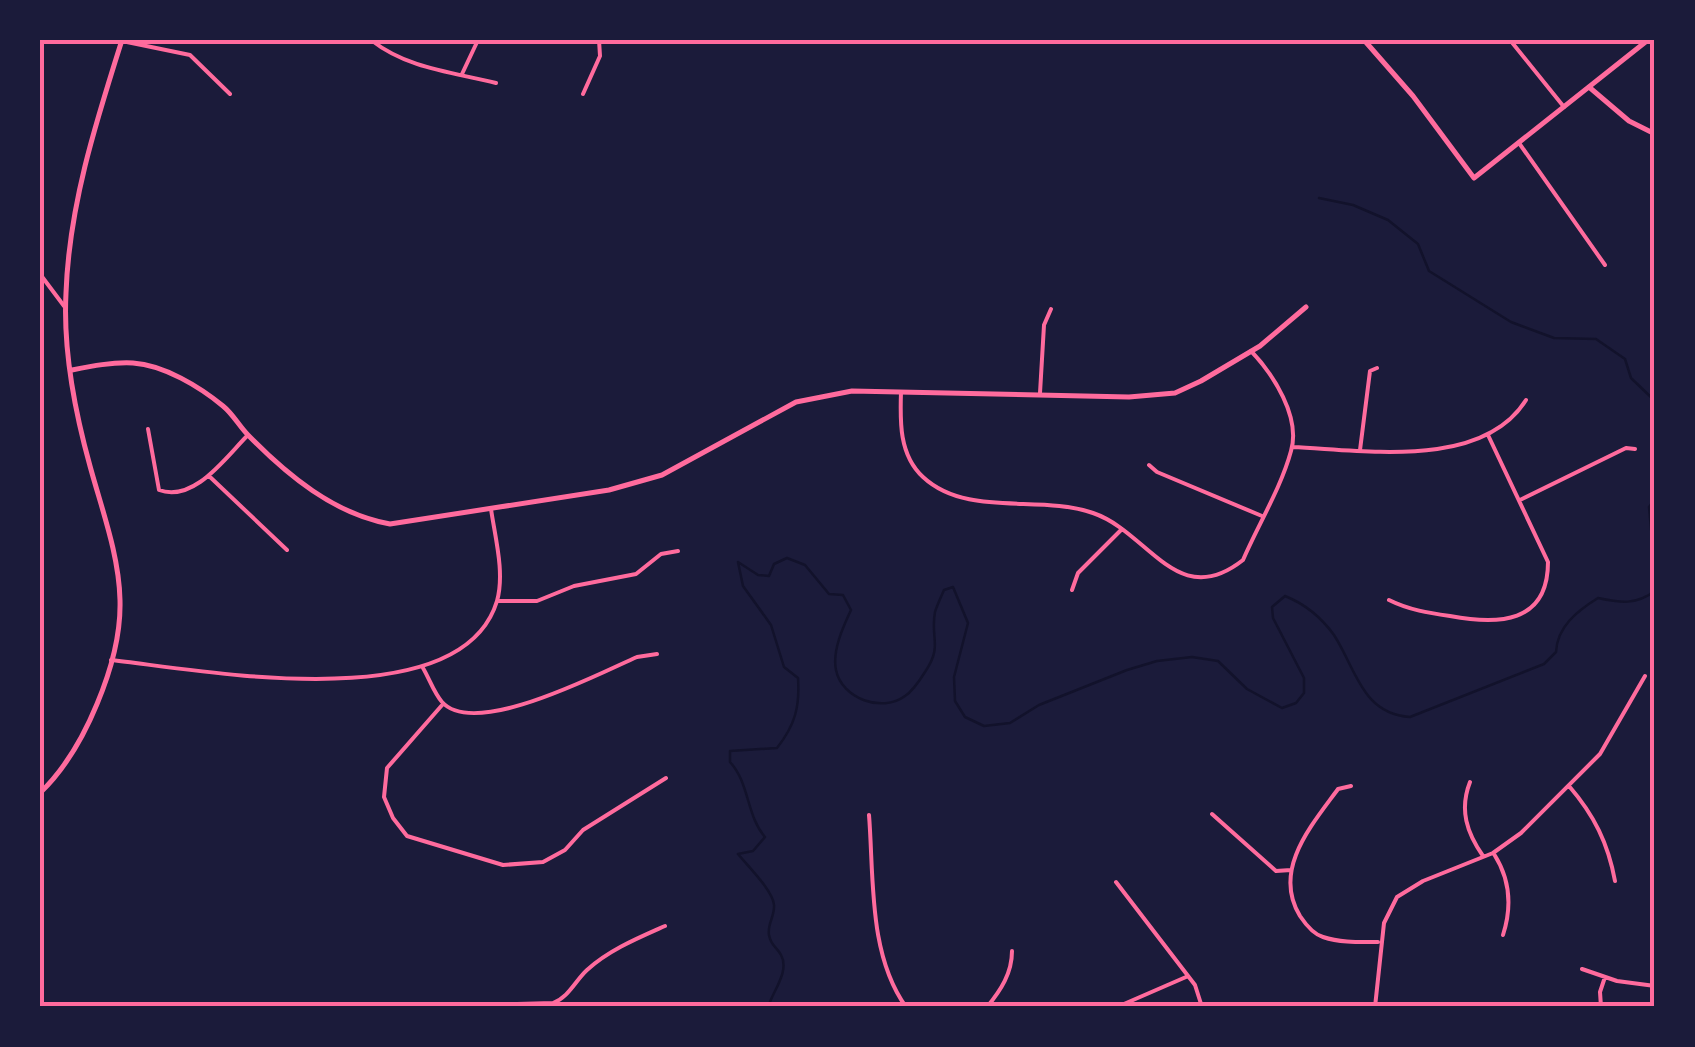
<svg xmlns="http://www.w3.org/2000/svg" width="1695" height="1047" viewBox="0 0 1695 1047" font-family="Arial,sans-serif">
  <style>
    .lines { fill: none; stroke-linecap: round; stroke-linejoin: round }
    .stream { stroke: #12122b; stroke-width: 2.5 }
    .minor { stroke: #ff6b9d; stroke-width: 4 }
    .tertiary { stroke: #ff6b9d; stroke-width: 5 }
    .secondary { stroke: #ff6b9d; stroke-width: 5 }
    .neatline { fill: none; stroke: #ff6b9d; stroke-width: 4 }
  </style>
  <rect width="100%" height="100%" fill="#1b1b3a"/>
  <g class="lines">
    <path class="stream" d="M 1319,198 L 1353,205 L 1388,220 L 1418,244 L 1429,271 L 1511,322 L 1554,338 L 1596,339 L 1625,359 L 1631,378 L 1655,401
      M 1655,499 L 1649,507 L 1655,571
      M 768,1007 C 773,991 790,971 781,955 C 776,946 771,946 769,935 C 767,924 775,916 774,905 C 773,891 748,866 738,854 L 753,851 L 765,837 C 746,815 750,784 730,762 L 730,751 L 777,748 C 795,725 800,707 798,678 L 784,667 L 771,625 L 743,586 L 738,562 L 758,575 L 769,576 L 774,564 L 787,558 L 805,565 L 829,594 L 843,595 L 851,610 C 843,627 832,651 836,670 C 842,699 882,713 905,696 C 913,691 920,680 925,672 C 943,646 930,638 935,612 C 937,605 941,597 944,590 L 953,587 L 968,623 L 954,677 L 955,701 L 965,717 L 984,726 L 1010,723 L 1039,705 L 1127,670 L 1157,661 L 1192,657 L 1218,661 L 1247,689 L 1282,708 L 1296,703 L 1304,693 L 1304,678 L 1273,618 L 1272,607 L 1285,596 C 1305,604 1321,617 1334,635 C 1356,669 1362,714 1410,717 L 1544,664 L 1556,652 C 1557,627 1577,611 1598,598 C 1621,603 1636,605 1655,591"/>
    <path class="minor" d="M 371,40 C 408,69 452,72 496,83
      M 1510,40 L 1564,107
      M 122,41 L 190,55 L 230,94
      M 462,74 L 478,40
      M 583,94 L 600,56 L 599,40
      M 1519,143 L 1605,265
      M 40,274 L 64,306
      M 901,392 C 900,421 899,455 923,477 C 967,518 1040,494 1093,513 C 1149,532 1177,612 1243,560 C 1258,525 1281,488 1291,451 C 1301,417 1273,374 1251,351
      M 1040,393 L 1044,325 L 1051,309
      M 148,429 L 159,490 C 194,503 226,457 247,436
      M 1293,447 C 1363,450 1482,470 1526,400
      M 1360,450 L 1370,371 L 1377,368
      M 1149,465 L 1157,472 L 1262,516
      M 209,476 L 287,550
      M 1520,500 L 1626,448 L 1635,449
      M 1072,590 L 1078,573 L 1122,529
      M 1389,600 C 1409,610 1429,613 1450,616 C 1498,625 1548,624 1548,562 L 1488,435
      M 497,601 L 537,601 L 574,586 L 636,574 L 661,554 L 678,551
      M 111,660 C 202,670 461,720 497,601 C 505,573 495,537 491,509
      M 423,668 C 429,678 434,693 442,702 C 475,739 600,673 637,657 L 657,654
      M 443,704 L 387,768 L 384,797 L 393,818 L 407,836 L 503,865 L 543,862 L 565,850 L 583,830 L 666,778
      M 1470,782 C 1459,810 1467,833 1483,856
      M 1351,786 L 1338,789 C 1311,826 1272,870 1300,916 C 1306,925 1313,934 1323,937 C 1341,943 1360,942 1378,942
      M 1569,786 C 1594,815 1608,843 1615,881
      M 1212,814 L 1276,871 L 1291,870
      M 869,815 C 874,877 868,954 906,1007
      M 1494,854 C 1510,879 1512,907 1503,935
      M 1116,882 L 1195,985 L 1202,1007
      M 1582,969 L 1617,981 L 1655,986
      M 402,1007 L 553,1003 C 569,997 575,981 587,970 C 609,950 638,938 665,926
      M 987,1007 C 1001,990 1012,973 1012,951
      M 1117,1007 L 1186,977
      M 1375,1007 L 1384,923 L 1397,897 L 1423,881 L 1493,853 L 1521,833 L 1600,754 L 1645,676
      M 1601,1007 L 1600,992 L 1605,977"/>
    <path class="tertiary" d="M 1364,40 L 1413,96 L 1474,178 L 1648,40
      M 1589,87 L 1629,121 L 1655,134
      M 72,370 C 92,366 112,362 133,363 C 164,365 200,387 223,406 C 233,414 239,426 248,435 C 287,475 334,514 390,524 L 609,490 L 662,475 L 796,402 L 852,391 L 1129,397 L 1175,393 L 1201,381 L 1260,346 L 1306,307"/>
    <path class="secondary" d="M 40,793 C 66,768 83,738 97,704 C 110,673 121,635 120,600 C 119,555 102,510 90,466 C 75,412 63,349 66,293 C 69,206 96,122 122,40"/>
  </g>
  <rect width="1695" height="1047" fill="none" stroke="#1b1b3a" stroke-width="85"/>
  <rect x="42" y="42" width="1610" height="962" class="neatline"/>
</svg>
